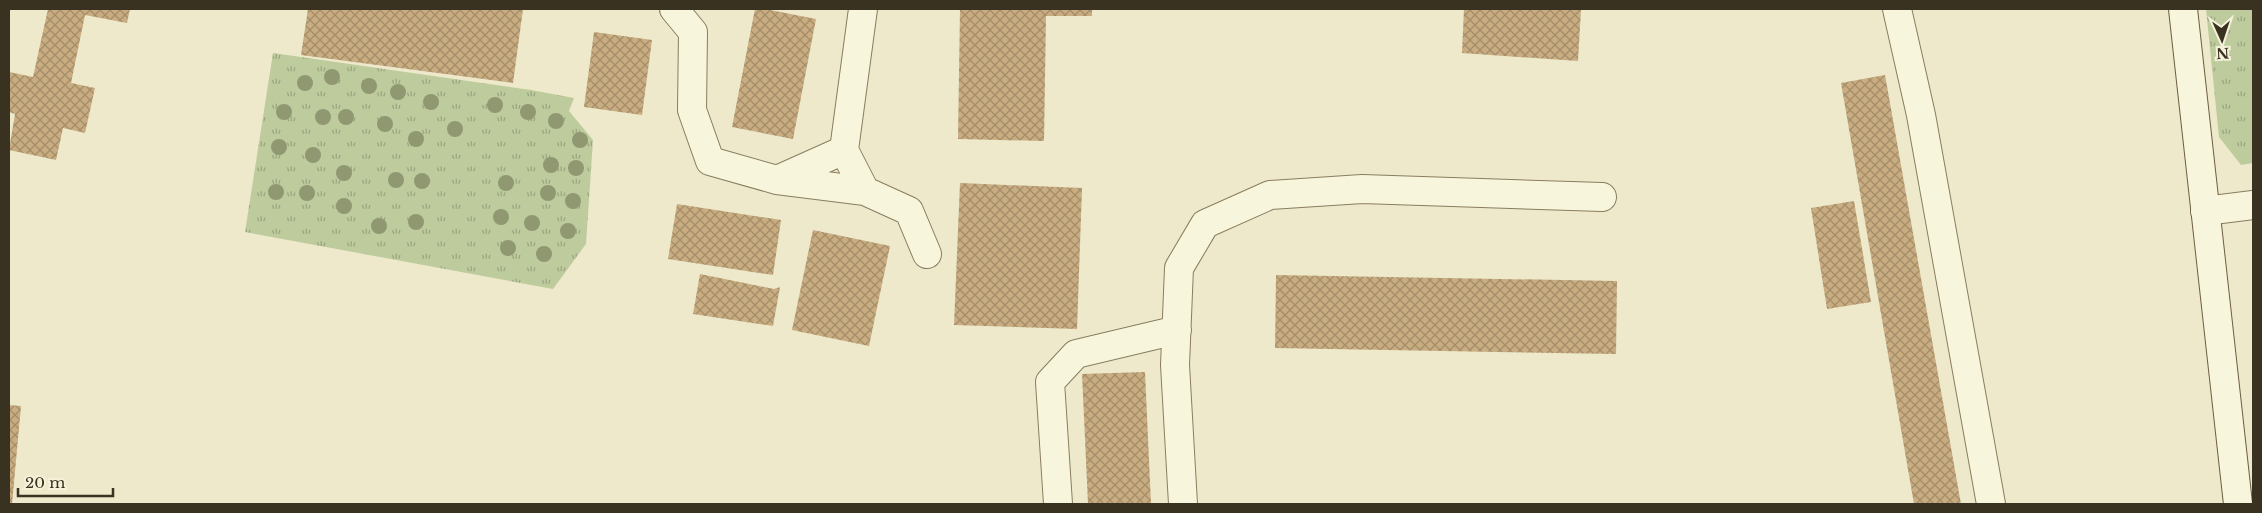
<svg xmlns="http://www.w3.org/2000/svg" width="2262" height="513" viewBox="0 0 2262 513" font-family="'Libre Baskerville',serif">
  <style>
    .grass { fill: url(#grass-tufts) }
    .building { fill: url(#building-cross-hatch) }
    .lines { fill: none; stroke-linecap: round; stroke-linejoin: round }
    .street-casing { stroke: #897d5f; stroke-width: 30 }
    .secondary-casing { stroke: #6b5e42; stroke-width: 30 }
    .street { stroke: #f8f5dd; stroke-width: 28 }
    .secondary { stroke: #f8f5dd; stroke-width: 28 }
    .tree { fill: #8f9871 }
  </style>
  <defs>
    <pattern id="grass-tufts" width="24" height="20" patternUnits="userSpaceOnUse" patternTransform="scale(1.25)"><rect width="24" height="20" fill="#bdcb9d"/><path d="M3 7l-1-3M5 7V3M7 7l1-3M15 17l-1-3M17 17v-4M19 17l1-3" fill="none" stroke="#9ba580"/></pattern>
    <pattern id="building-cross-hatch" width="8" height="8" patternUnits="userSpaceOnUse" patternTransform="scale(1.25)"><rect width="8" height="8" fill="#c9ad81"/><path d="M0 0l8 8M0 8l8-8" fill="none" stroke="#a48d69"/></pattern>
  </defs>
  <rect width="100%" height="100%" fill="#ede9ca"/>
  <path class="grass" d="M 2206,9 L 2253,9 L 2253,163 L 2241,165 L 2219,137 Z
    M 273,53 L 531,90 L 574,98 L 569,111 L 593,140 L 586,244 L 553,289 L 245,232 Z"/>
  <path class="building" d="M 48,9 L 130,9 L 127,23 L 85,15 L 71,83 L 95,88 L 85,133 L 63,128 L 56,160 L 9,150 L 15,114 L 9,112 L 9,72 L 33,77 Z
    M 308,9 L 523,9 L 513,83 L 301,55 Z
    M 755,9 L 765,9 L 816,19 L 793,139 L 732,127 Z
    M 960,9 L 1092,9 L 1092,16 L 1046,16 L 1044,141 L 958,139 Z
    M 1464,9 L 1581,9 L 1578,61 L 1462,53 Z
    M 594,32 L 652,40 L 642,115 L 584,107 Z
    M 1885,75 L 1961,504 L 1914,504 L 1841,83 Z
    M 960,183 L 1082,188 L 1077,329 L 954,325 Z
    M 1854,201 L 1871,302 L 1827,309 L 1811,208 Z
    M 677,204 L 781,220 L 773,275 L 668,259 Z
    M 813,230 L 890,246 L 869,346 L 792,330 Z
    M 700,274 L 774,289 L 780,287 L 773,326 L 693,314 Z
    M 1276,275 L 1617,281 L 1616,354 L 1275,348 Z
    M 1145,372 L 1151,504 L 1088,504 L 1082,374 Z
    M 9,405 L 21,406 L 12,504 L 9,504 Z"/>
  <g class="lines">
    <defs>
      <path id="street" d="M 674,9 L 693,32 L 692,110 L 710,161 L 777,180
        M 863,9 L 844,150 L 865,191 L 909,211 L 927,254
        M 1897,9 L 1921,115 L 1991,504
        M 844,150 L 777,180 L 865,191
        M 2205,211 L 2253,205
        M 1058,504 L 1050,382 L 1076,354 L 1177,330
        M 1183,504 L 1175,365 L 1179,268 L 1205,224 L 1270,195 L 1362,189 L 1602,197"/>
      <path id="secondary" d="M 2183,9 L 2238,504"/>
    </defs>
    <use href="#street" class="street-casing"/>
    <use href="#secondary" class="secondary-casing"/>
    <use href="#street" class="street"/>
    <use href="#secondary" class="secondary"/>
  </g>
  <g class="tree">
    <circle cx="332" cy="77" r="8"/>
    <circle cx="305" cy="83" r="8"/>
    <circle cx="369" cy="86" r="8"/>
    <circle cx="398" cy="92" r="8"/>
    <circle cx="431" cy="102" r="8"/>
    <circle cx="495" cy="105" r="8"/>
    <circle cx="284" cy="112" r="8"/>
    <circle cx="528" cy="112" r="8"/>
    <circle cx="323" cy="117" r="8"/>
    <circle cx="346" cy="117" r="8"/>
    <circle cx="556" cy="121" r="8"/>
    <circle cx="385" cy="124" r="8"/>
    <circle cx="455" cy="129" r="8"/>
    <circle cx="416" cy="139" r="8"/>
    <circle cx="580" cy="140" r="8"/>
    <circle cx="279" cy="147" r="8"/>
    <circle cx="313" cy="155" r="8"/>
    <circle cx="551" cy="165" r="8"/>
    <circle cx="576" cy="168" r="8"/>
    <circle cx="344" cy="173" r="8"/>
    <circle cx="396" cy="180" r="8"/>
    <circle cx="422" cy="181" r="8"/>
    <circle cx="506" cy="183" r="8"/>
    <circle cx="276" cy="192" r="8"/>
    <circle cx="307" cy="193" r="8"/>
    <circle cx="548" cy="193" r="8"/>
    <circle cx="573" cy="201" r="8"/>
    <circle cx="344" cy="206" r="8"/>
    <circle cx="501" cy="217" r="8"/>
    <circle cx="416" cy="222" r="8"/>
    <circle cx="532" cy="223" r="8"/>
    <circle cx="379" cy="226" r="8"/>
    <circle cx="568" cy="231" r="8"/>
    <circle cx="508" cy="248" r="8"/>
    <circle cx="544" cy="254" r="8"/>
  </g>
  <rect width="2262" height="513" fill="none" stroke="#3a3221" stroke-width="20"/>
  <g transform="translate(2222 40) rotate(177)" stroke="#f5f2d9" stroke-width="4" paint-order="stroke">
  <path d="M0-4L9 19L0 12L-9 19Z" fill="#3a3221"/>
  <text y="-8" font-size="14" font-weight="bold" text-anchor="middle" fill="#3a3221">N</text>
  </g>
  <path d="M18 488v8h95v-8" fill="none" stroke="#3a3221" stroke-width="2.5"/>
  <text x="25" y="488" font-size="15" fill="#3a3221" stroke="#f5f2d9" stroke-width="4" paint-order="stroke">20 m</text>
</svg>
